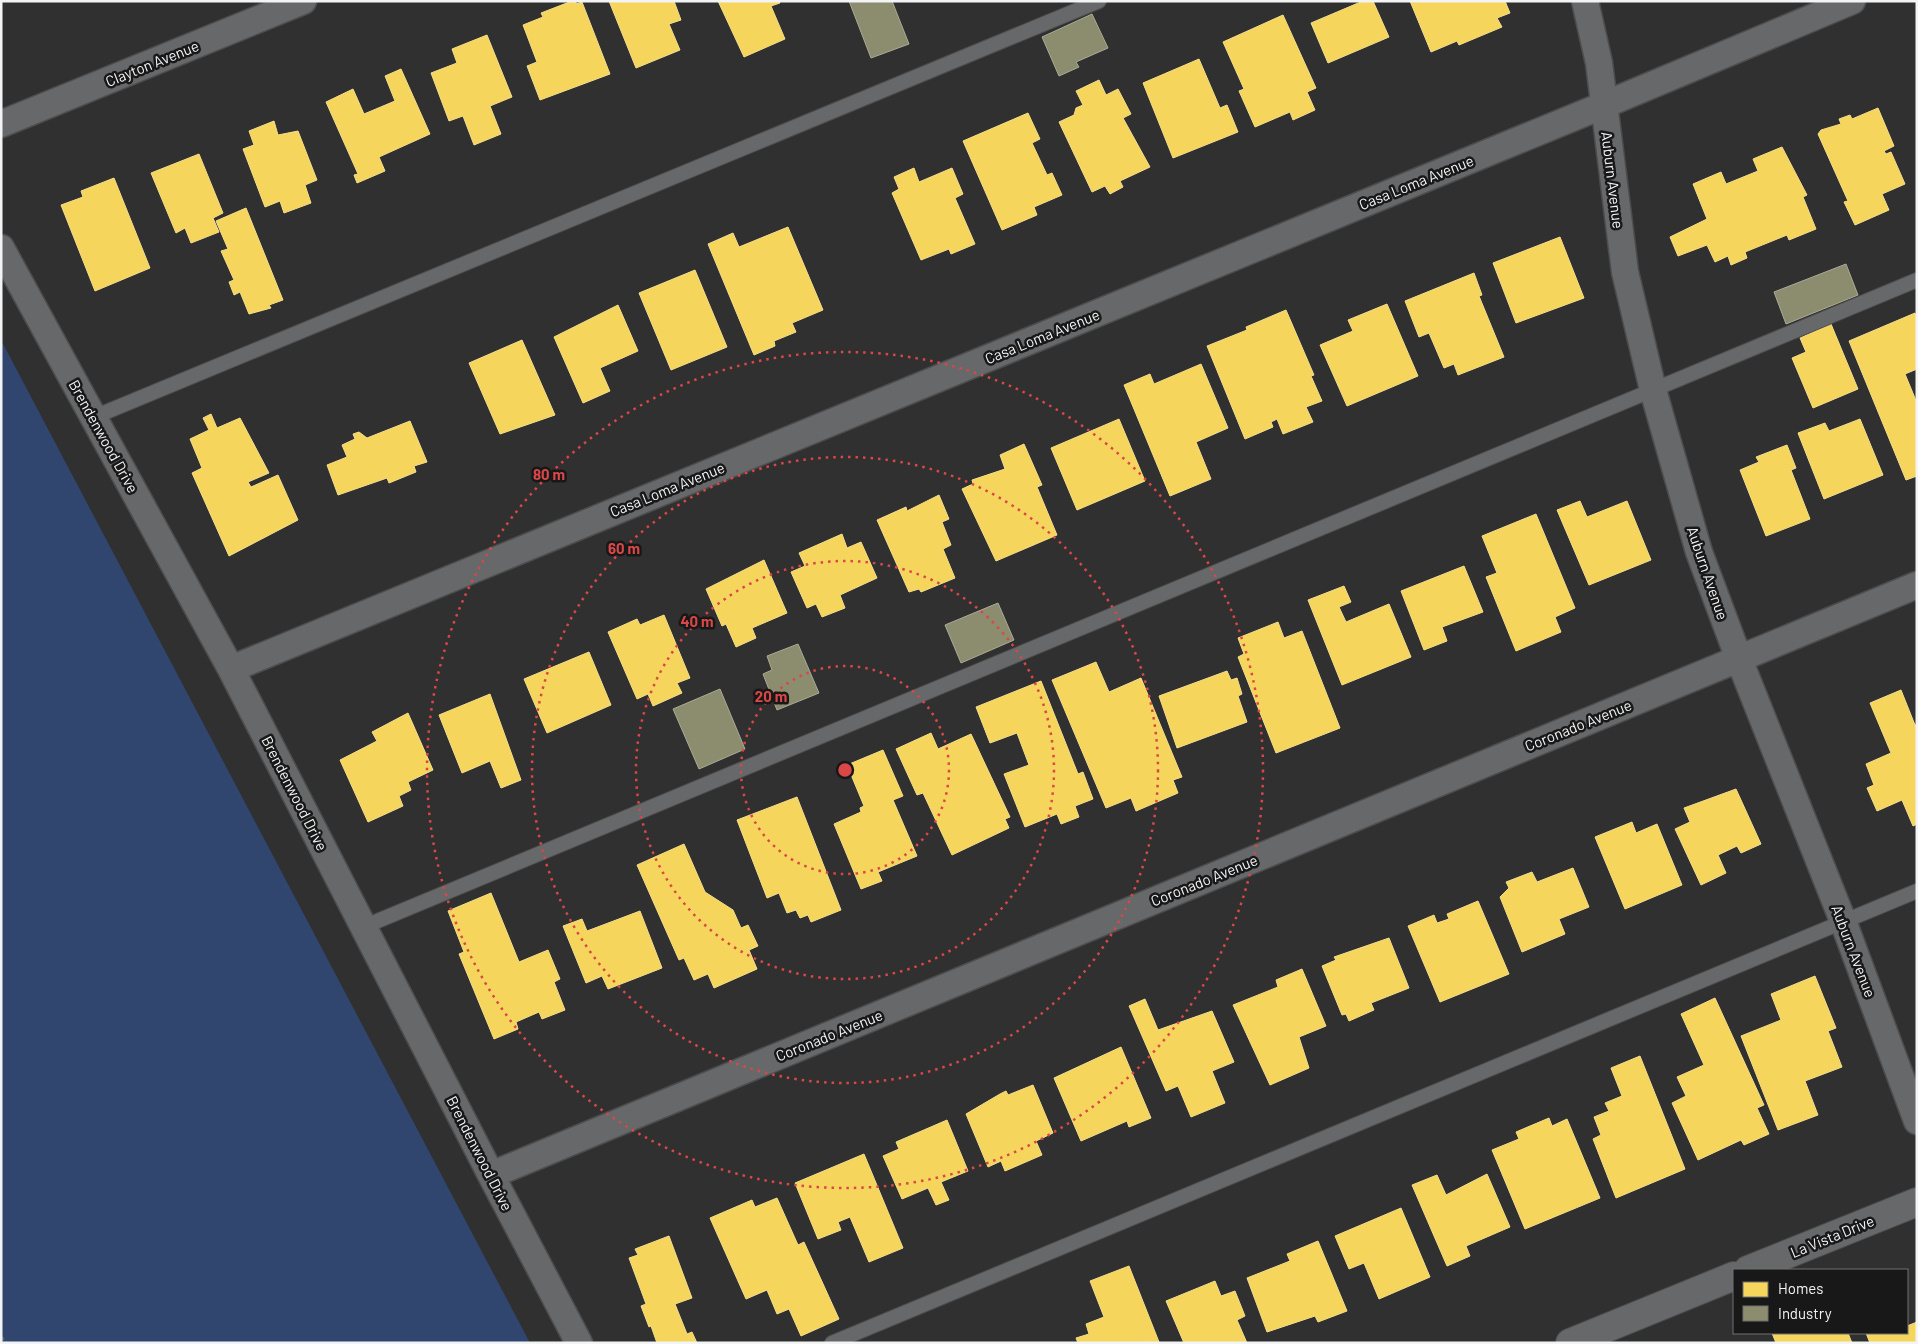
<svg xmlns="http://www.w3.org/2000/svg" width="1918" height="1344" viewBox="0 0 1918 1344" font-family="Barlow,sans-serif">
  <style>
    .green { fill: #30466e }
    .homes { fill: #f6d55c; stroke: #f5de8a }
    .industry { fill: #8c8c6e; stroke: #abab96 }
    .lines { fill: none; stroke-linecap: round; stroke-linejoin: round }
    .lane-casing { stroke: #4d4d4e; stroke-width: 16 }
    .street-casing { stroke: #4d4d4e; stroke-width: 29 }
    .secondary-casing { stroke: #4d4d4e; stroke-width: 30 }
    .path { stroke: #656667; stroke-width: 3; stroke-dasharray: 4 2.5; stroke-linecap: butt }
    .lane { stroke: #676869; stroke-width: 14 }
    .street { stroke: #676869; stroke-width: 26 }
    .secondary { stroke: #676869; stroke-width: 28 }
    .ring { fill: none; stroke: #da4747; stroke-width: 2.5; stroke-dasharray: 2.5 5 }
    .labels { text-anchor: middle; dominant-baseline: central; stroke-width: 5; stroke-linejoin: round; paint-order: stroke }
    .street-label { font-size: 15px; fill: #f3f4f5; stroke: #181819 }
    .centre { fill: #da4747; stroke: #181819; stroke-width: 2.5 }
    .ring-label { font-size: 15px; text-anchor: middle; font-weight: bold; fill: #da4747; stroke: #181819; stroke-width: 5; stroke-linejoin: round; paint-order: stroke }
  </style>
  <rect width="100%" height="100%" fill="#303031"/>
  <path class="green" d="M 1,340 L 530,1343 L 1,1343 Z"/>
  <path class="homes" d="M 572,1 L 576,1 L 576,4 L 582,2 L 610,74 L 540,100 L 527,66 L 537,62 L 523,25 L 543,17 L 541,13 Z
    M 609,1 L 674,1 L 681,20 L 669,24 L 680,50 L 636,68 Z
    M 718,1 L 779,1 L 780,3 L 771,6 L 785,39 L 744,57 Z
    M 1363,1 L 1373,1 L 1389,37 L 1328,63 L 1311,23 Z
    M 1410,1 L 1505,1 L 1510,13 L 1497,18 L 1502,27 L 1459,45 L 1457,41 L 1431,52 Z
    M 1283,15 L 1316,88 L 1307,92 L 1315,110 L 1293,120 L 1290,112 L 1255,127 L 1239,91 L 1244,89 L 1223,42 Z
    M 487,35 L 512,97 L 490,106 L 501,134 L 474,145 L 463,116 L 449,121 L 431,73 L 457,63 L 452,49 Z
    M 1199,59 L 1220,108 L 1227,105 L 1238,132 L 1173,158 L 1143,83 Z
    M 401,69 L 430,134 L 379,157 L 385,171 L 357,183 L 354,175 L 358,174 L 326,102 L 353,89 L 364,114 L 395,101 L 385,76 Z
    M 1099,80 L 1106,95 L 1118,89 L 1131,114 L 1123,118 L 1150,167 L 1120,181 L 1123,187 L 1110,194 L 1105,186 L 1092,192 L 1059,122 L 1074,115 L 1076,108 L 1083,105 L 1076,91 Z
    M 1878,108 L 1894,146 L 1884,151 L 1886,154 L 1891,152 L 1905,184 L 1882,194 L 1889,210 L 1855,225 L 1844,202 L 1848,201 L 1818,134 L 1821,130 L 1841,124 L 1839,119 L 1850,115 L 1852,119 Z
    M 1028,113 L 1040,139 L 1032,143 L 1047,175 L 1052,173 L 1062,195 L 1034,207 L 1037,215 L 1002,230 L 963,141 Z
    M 274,121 L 278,135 L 298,131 L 317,180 L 305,185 L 311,203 L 284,213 L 280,201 L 265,207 L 243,149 L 254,145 L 249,131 Z
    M 1782,147 L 1807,195 L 1803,197 L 1816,229 L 1789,240 L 1787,235 L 1745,252 L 1747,258 L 1731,265 L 1728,256 L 1715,262 L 1707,245 L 1678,256 L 1670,237 L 1707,219 L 1693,184 L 1721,172 L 1726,184 L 1758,171 L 1753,159 Z
    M 199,154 L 223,213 L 213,218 L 219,232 L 191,243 L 185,228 L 176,233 L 151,173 Z
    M 914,168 L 919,182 L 952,168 L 963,194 L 955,198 L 975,244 L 951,254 L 949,249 L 921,260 L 892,193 L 899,189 L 894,177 Z
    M 114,178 L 150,268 L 95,291 L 61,205 L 83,197 L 81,191 Z
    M 246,208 L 283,300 L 269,305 L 271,308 L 249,314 L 240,292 L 234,295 L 229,282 L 234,280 L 221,251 L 228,249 L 216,221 Z
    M 788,227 L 823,310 L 792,323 L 796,332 L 774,341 L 775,346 L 754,355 L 708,244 L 733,233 L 739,247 Z
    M 1560,237 L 1584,298 L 1516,323 L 1493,263 Z
    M 695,270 L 727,347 L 671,370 L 639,293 Z
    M 1474,273 L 1482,295 L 1479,296 L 1504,357 L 1458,375 L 1454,364 L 1444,368 L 1429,333 L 1419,337 L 1405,301 Z
    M 1387,304 L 1418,376 L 1347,406 L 1320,345 L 1353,331 L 1348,320 Z
    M 618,305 L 638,351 L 600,368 L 610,391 L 583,403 L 554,337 Z
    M 1286,310 L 1314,375 L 1311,376 L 1322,401 L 1306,407 L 1313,422 L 1283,434 L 1277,419 L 1271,422 L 1273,427 L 1245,439 L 1207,346 L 1247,330 L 1246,327 Z
    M 1915,313 L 1917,318 L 1917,369 L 1905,374 L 1917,403 L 1917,476 L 1906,480 L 1849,341 Z
    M 1831,324 L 1858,389 L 1813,408 L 1792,358 L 1806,352 L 1800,338 Z
    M 522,340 L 555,415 L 500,434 L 469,363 Z
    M 1201,364 L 1228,428 L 1196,442 L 1211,479 L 1170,496 L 1124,385 L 1150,374 L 1154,384 Z
    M 211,414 L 217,428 L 240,418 L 269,473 L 248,482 L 251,487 L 278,475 L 298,520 L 229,556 L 192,473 L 202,468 L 190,439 L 209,430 L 203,418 Z
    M 1119,419 L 1145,481 L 1077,510 L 1051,448 Z
    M 1860,419 L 1883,475 L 1824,499 L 1798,433 L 1825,423 L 1829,431 Z
    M 410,421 L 427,462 L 414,466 L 416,472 L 389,483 L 387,478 L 338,495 L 327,465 L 347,457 L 342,445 L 355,439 L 353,434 L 359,432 L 367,438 Z
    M 1024,444 L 1042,485 L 1037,487 L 1057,535 L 996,561 L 962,489 L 973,484 L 972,480 L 1005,469 L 1000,455 Z
    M 1787,445 L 1796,468 L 1791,470 L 1810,519 L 1766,536 L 1740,470 L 1759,462 L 1756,457 Z
    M 939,495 L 949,519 L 942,522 L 951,545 L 943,549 L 955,578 L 921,592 L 919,589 L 909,592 L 877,520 L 906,507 L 907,511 Z
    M 1580,501 L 1587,517 L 1627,501 L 1651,560 L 1589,585 L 1557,510 Z
    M 1536,514 L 1575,608 L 1555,617 L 1561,632 L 1516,651 L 1486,577 L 1497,573 L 1482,536 Z
    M 842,534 L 847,548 L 861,542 L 877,578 L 840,595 L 845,608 L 822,617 L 816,604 L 807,608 L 791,572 L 805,566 L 799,553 Z
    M 764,560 L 787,613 L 752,628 L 756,638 L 736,647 L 726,624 L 722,626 L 706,589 Z
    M 1464,566 L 1483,612 L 1442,627 L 1447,641 L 1424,650 L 1401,591 Z
    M 1344,586 L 1351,602 L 1339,607 L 1346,622 L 1389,604 L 1411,657 L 1342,685 L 1308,600 Z
    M 664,615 L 690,678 L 677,683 L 682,693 L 653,706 L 648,694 L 637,699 L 608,632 L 637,619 L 640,625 Z
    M 1278,622 L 1284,638 L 1302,631 L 1340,728 L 1276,753 L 1238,657 L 1244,654 L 1238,638 Z
    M 589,652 L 611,705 L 547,733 L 524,679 Z
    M 1096,662 L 1109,692 L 1141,678 L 1182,777 L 1173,780 L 1178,793 L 1136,811 L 1131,798 L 1106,808 L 1052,680 Z
    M 1227,671 L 1231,680 L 1237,678 L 1242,694 L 1238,696 L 1247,722 L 1177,748 L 1159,696 Z
    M 1041,681 L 1078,774 L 1083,772 L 1093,799 L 1075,806 L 1079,817 L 1061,824 L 1057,814 L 1025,827 L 1004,774 L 1029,765 L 1017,733 L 990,743 L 976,707 Z
    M 1901,690 L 1915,725 L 1917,724 L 1917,824 L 1913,826 L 1902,800 L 1877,811 L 1867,788 L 1874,785 L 1866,764 L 1891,753 L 1870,703 Z
    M 490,694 L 521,780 L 501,788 L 490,761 L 462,773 L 439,715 Z
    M 408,713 L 433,770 L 408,782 L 411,790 L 399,796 L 403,806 L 368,822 L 340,760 L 377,741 L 372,732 Z
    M 931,733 L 938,749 L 971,734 L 1010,817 L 1005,819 L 1009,828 L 952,855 L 923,793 L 917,795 L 896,749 Z
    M 883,750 L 903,796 L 893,800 L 917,856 L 878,872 L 882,881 L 861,889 L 834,824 L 861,812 L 860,808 L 864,806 L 847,765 Z
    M 1736,789 L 1761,844 L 1741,853 L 1737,846 L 1718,855 L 1726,873 L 1701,885 L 1675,829 L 1690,822 L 1684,808 Z
    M 797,797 L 841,910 L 811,922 L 808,915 L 800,918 L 796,910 L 787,913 L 779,893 L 767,898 L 737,820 Z
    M 1632,822 L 1636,833 L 1657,824 L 1682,885 L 1625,909 L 1595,837 Z
    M 684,844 L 705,892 L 733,910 L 741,928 L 748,925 L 758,946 L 749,950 L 757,969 L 714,988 L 708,974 L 694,980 L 684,958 L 679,960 L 637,865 Z
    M 1573,868 L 1589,907 L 1559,919 L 1565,934 L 1522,952 L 1500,897 L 1509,888 L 1506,882 L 1532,872 L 1537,882 Z
    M 491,893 L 519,962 L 548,950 L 560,979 L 554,982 L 565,1010 L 542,1019 L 539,1012 L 516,1022 L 518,1029 L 494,1039 L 459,954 L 464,952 L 448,911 Z
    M 1478,901 L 1509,974 L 1440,1002 L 1408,926 L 1434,915 L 1437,923 L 1449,919 L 1447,914 Z
    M 640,911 L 662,968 L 608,989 L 602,976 L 586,983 L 563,926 L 582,919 L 587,931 Z
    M 1389,938 L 1409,988 L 1371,1003 L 1374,1010 L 1349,1021 L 1346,1014 L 1342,1015 L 1322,966 L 1336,960 L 1334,957 Z
    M 1302,969 L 1326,1026 L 1299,1037 L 1309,1068 L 1270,1085 L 1233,1005 L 1278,987 L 1276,980 Z
    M 1815,976 L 1836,1028 L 1828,1031 L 1842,1067 L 1805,1081 L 1818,1115 L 1778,1130 L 1741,1036 L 1781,1020 L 1771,994 Z
    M 1715,998 L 1764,1105 L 1757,1108 L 1769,1134 L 1744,1145 L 1741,1140 L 1698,1160 L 1672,1103 L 1686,1096 L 1677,1077 L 1704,1065 L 1681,1014 Z
    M 1145,999 L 1158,1030 L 1212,1011 L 1234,1062 L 1212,1071 L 1225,1103 L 1191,1117 L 1178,1086 L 1166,1091 L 1129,1006 Z
    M 1121,1047 L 1151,1118 L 1129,1127 L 1127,1121 L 1081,1141 L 1054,1078 Z
    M 1640,1056 L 1685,1169 L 1616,1198 L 1593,1139 L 1601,1135 L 1594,1117 L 1609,1111 L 1605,1103 L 1622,1096 L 1611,1068 Z
    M 1033,1085 L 1053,1133 L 1036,1141 L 1042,1155 L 1005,1171 L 1001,1161 L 988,1167 L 966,1114 L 1000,1094 L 1006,1091 L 1008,1095 Z
    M 1549,1118 L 1552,1126 L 1567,1119 L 1600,1198 L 1525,1229 L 1492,1150 L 1519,1139 L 1516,1132 Z
    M 947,1120 L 968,1171 L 941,1182 L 949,1200 L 936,1205 L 928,1188 L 902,1199 L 883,1156 L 899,1149 L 896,1142 Z
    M 864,1154 L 903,1248 L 869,1262 L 850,1217 L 838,1222 L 841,1230 L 818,1239 L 795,1183 Z
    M 1487,1174 L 1510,1227 L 1466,1246 L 1470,1256 L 1447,1266 L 1412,1185 L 1437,1175 L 1446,1195 Z
    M 777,1198 L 798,1245 L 804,1242 L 839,1319 L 801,1336 L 789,1309 L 777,1314 L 767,1290 L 746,1299 L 710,1218 L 752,1200 L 755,1207 Z
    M 1401,1208 L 1430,1277 L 1379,1299 L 1364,1263 L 1349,1269 L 1335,1236 Z
    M 669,1236 L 692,1298 L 675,1304 L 687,1334 L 692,1332 L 697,1343 L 657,1343 L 651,1326 L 649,1327 L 641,1306 L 646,1304 L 629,1258 L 638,1255 L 635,1249 Z
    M 1318,1241 L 1347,1311 L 1318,1322 L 1315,1316 L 1267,1332 L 1247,1278 L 1290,1261 L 1287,1254 Z
    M 1129,1266 L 1159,1342 L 1078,1343 L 1076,1338 L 1089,1334 L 1086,1324 L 1104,1317 L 1090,1281 Z
    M 1215,1281 L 1221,1296 L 1235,1291 L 1245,1316 L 1237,1320 L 1247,1343 L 1184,1343 L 1166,1301 Z
    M 1917,1322 L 1917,1343 L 1870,1343 L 1866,1333 L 1907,1333 L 1907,1326 Z
    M 1772,1333 L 1848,1333 L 1852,1343 L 1776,1343 Z"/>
  <path class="industry" d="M 849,1 L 892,1 L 909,44 L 871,58 Z
    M 1092,14 L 1108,48 L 1076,62 L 1079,67 L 1059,76 L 1042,37 Z
    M 1846,264 L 1858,295 L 1786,324 L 1774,292 Z
    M 998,603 L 1014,640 L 961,663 L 945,625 Z
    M 798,644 L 819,693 L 777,710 L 763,674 L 772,670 L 767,656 Z
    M 720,689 L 745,749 L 699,769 L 673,709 Z"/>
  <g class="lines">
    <defs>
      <path id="lane" d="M 94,417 L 1099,1
        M 363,927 L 1917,280
        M 832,1343 L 1917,891"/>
      <path id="street" d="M 1585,1 L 1599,63 L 1625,272 L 1653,390 L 1699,552 L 1739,659 L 1843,921 L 1917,1121
        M 1,124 L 303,1
        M 1,248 L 231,669 L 491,1175 L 579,1343
        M 231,669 L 1604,105 L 1852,1
        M 491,1175 L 1917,585"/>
      <path id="secondary" d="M 1748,1270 L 1917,1202
        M 1570,1343 L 1734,1276"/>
    </defs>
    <use href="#lane" class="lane-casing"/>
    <use href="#street" class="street-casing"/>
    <use href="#secondary" class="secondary-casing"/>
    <path class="path" d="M 1,1337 L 6,1343"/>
    <use href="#lane" class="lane"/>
    <use href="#street" class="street"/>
    <use href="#secondary" class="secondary"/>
  </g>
  <g class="ring">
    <circle cx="845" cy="770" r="104"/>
    <circle cx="845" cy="770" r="209"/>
    <circle cx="845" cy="770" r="313"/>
    <circle cx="845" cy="770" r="418"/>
  </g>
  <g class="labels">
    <g class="street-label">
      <text transform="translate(152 63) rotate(-22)">Clayton Avenue</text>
      <text transform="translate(1613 180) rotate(83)">Auburn Avenue</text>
      <text transform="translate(1416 182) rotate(-22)">Casa Loma Avenue</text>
      <text transform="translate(1042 336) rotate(-22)">Casa Loma Avenue</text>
      <text transform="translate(104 436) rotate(61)">Brendenwood Drive</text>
      <text transform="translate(667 489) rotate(-22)">Casa Loma Avenue</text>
      <text transform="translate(1708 573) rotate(71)">Auburn Avenue</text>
      <text transform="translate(1578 725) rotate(-22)">Coronado Avenue</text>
      <text transform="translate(295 793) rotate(63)">Brendenwood Drive</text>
      <text transform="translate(1204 880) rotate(-22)">Coronado Avenue</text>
      <text transform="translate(1854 951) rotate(69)">Auburn Avenue</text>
      <text transform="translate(829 1035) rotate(-22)">Coronado Avenue</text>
      <text transform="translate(480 1153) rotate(63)">Brendenwood Drive</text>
      <text transform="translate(1832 1236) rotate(-22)">La Vista Drive</text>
    </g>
  </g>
  <circle cx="845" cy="770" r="8" class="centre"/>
  <g class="ring-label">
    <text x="549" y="480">80 m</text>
    <text x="624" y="554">60 m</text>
    <text x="697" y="627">40 m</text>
    <text x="771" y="702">20 m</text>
  </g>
  <rect width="1918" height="1344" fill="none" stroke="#f3f4f5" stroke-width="5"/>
  <rect x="1733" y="1269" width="175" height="65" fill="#181819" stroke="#707071"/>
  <rect x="1743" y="1282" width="25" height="15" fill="#f6d55c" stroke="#707071"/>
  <text x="1778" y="1294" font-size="15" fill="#f3f4f5">Homes</text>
  <rect x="1743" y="1306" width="25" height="15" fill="#8c8c6e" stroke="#707071"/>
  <text x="1778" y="1319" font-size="15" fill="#f3f4f5">Industry</text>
</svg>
